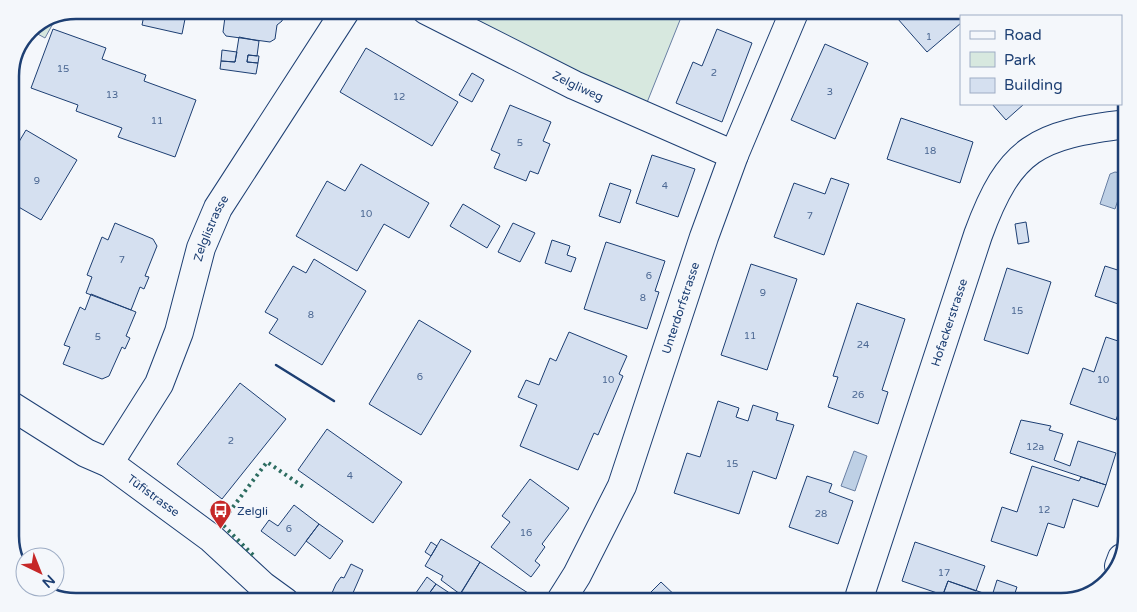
<svg xmlns="http://www.w3.org/2000/svg" width="1137" height="612" viewBox="0 0 1137 612" font-family="'Varela Round',sans-serif">
  <style>
    .green { fill: #d7e8df; stroke: #687fa3 }
    .water { fill: #bed0e5; stroke: #687fa3 }
    .building { fill: #d5e0f0; stroke: #1d3f73 }
    .lines { fill: none; stroke-linecap: round; stroke-linejoin: round }
    .minor-casing { stroke: #1d3f73; stroke-width: 30 }
    .minor { stroke: #f4f7fb; stroke-width: 28 }
    .hedge { stroke: #2c6c60; stroke-width: 4; stroke-dasharray: 2.5 4; stroke-linecap: butt }
    .wall { stroke: #1d3f73; stroke-width: 2.5 }
    .labels { text-anchor: middle; dominant-baseline: central; stroke-width: 4; stroke-linejoin: round; paint-order: stroke }
    .number-label { font-size: 10px; fill: #4b6792 }
    .street-label { font-size: 12px; fill: #1d3f73; stroke: #f4f7fb }
    .poi-label { font-size: 12px; fill: #1d3f73; stroke: #f4f7fb; text-anchor: start }
    .rim { fill: none; stroke: #1d3f73; stroke-width: 2.5 }
  </style>
  <rect width="100%" height="100%" fill="#f4f7fb"/>
  <path class="green" d="M 426,10 L 684,10 L 642,115 Z
    M 56,18 L 45,38 L 34,32 L 34,27 Z"/>
  <path class="water" d="M 1115,172 L 1121,173 L 1125,179 L 1115,209 L 1100,204 L 1110,174 Z
    M 854,451 L 867,456 L 855,491 L 841,486 Z"/>
  <path class="building" d="M 145,10 L 168,10 L 186,14 L 182,34 L 142,25 Z
    M 221,10 L 281,10 L 284,14 L 282,21 L 277,25 L 275,39 L 270,42 L 226,36 L 223,32 L 225,17 Z
    M 890,10 L 975,10 L 968,16 L 961,16 L 961,23 L 927,52 Z
    M 985,10 L 998,10 L 991,16 Z
    M 53,29 L 106,48 L 102,59 L 146,75 L 144,81 L 196,100 L 175,157 L 118,137 L 122,128 L 76,111 L 78,105 L 31,88 Z
    M 717,29 L 752,43 L 722,122 L 676,103 L 693,62 L 702,66 Z
    M 239,37 L 259,41 L 257,56 L 248,55 L 247,62 L 258,63 L 256,74 L 220,69 L 221,61 L 235,62 Z
    M 825,44 L 868,63 L 835,139 L 791,120 Z
    M 366,48 L 458,102 L 432,146 L 340,92 Z
    M 222,50 L 237,52 L 235,62 L 221,61 Z
    M 248,55 L 259,56 L 258,63 L 247,62 Z
    M 472,73 L 484,80 L 472,102 L 459,95 Z
    M 992,104 L 1024,104 L 1006,120 Z
    M 510,105 L 551,122 L 543,141 L 550,144 L 538,174 L 530,171 L 526,181 L 494,168 L 500,154 L 491,150 Z
    M 901,118 L 973,142 L 960,183 L 887,159 Z
    M 26,130 L 77,160 L 41,220 L 10,202 L 10,157 Z
    M 652,155 L 695,169 L 678,217 L 636,203 Z
    M 361,164 L 429,203 L 409,238 L 384,224 L 357,271 L 296,236 L 327,181 L 345,191 Z
    M 831,178 L 849,184 L 824,255 L 774,237 L 794,183 L 825,194 Z
    M 610,183 L 631,190 L 620,223 L 599,216 Z
    M 463,204 L 500,226 L 487,248 L 450,226 Z
    M 1026,222 L 1029,242 L 1018,244 L 1015,224 Z
    M 115,223 L 153,239 L 157,246 L 145,276 L 149,277 L 144,289 L 140,287 L 131,310 L 86,293 L 92,277 L 87,275 L 102,237 L 108,240 Z
    M 513,223 L 535,233 L 520,262 L 498,252 Z
    M 552,240 L 570,246 L 567,255 L 576,258 L 571,272 L 545,263 Z
    M 606,242 L 665,261 L 655,291 L 659,292 L 647,329 L 584,309 Z
    M 314,259 L 366,291 L 322,365 L 269,333 L 278,319 L 265,312 L 293,266 L 306,273 Z
    M 751,264 L 797,279 L 767,370 L 721,355 Z
    M 1105,266 L 1127,273 L 1127,307 L 1095,296 Z
    M 1007,268 L 1051,282 L 1028,354 L 984,340 Z
    M 10,279 L 15,282 L 10,293 Z
    M 91,294 L 136,312 L 126,336 L 130,338 L 125,349 L 122,347 L 109,376 L 102,379 L 63,364 L 70,347 L 64,345 L 80,307 L 85,310 Z
    M 857,303 L 905,319 L 882,390 L 888,392 L 878,424 L 828,407 L 838,377 L 833,376 Z
    M 419,320 L 471,351 L 421,435 L 369,404 Z
    M 569,332 L 627,356 L 619,374 L 623,376 L 598,435 L 594,433 L 578,470 L 520,446 L 537,405 L 518,397 L 526,380 L 539,385 L 550,358 L 556,361 Z
    M 1106,337 L 1127,344 L 1127,389 L 1116,420 L 1070,404 L 1083,368 L 1094,372 Z
    M 240,383 L 286,419 L 222,499 L 177,464 Z
    M 718,401 L 739,408 L 736,417 L 748,421 L 753,405 L 778,413 L 776,420 L 794,425 L 776,479 L 753,471 L 739,514 L 674,493 L 687,453 L 700,457 Z
    M 1021,420 L 1051,426 L 1049,430 L 1063,434 L 1054,460 L 1070,466 L 1078,441 L 1116,453 L 1106,485 L 1010,453 Z
    M 327,429 L 402,482 L 373,523 L 298,470 Z
    M 1032,466 L 1079,481 L 1081,477 L 1106,485 L 1098,507 L 1073,499 L 1064,528 L 1048,523 L 1037,556 L 991,541 L 1002,507 L 1017,512 Z
    M 807,476 L 832,484 L 829,492 L 853,501 L 838,544 L 789,527 Z
    M 530,479 L 569,508 L 542,544 L 545,547 L 535,561 L 540,565 L 531,577 L 491,547 L 510,522 L 502,516 Z
    M 294,505 L 319,524 L 295,556 L 261,531 L 269,520 L 278,526 Z
    M 319,524 L 343,541 L 330,559 L 306,541 Z
    M 441,539 L 480,562 L 460,594 L 441,580 L 443,576 L 425,566 Z
    M 431,542 L 437,546 L 431,556 L 425,552 Z
    M 915,542 L 985,566 L 976,591 L 948,581 L 943,595 L 902,581 Z
    M 480,562 L 528,593 L 522,602 L 471,602 L 460,595 Z
    M 351,564 L 363,570 L 349,602 L 328,602 L 336,584 L 341,577 L 344,578 Z
    M 427,577 L 436,584 L 423,602 L 414,602 L 411,600 Z
    M 997,580 L 1017,587 L 1012,602 L 940,602 L 948,581 L 992,596 Z
    M 661,582 L 682,602 L 641,602 Z
    M 436,584 L 451,594 L 445,602 L 423,602 Z
    M 451,594 L 462,602 L 445,602 Z"/>
  <g class="lines">
    <defs>
      <g id="minor">
        <path id="s1" d="M 426,10 L 574,85 L 734,155"/>
        <path id="s2" d="M 10,405 L 86,453 L 109,463 L 211,538 L 263,586 L 285,602"/>
        <path id="s3" d="M 109,463 L 159,384 L 179,332 L 201,248 L 218,208 L 346,10"/>
        <path d="M 1119,566 L 1122,558"/>
        <path id="s4" d="M 560,602 L 577,575 L 622,486 L 704,237 L 734,155 L 795,10"/>
        <path id="s5" d="M 862,602 L 860,595 L 978,235 C 1010,147 1037,135 1127,124"/>
      </g>
    </defs>
    <use href="#minor" class="minor-casing"/>
    <use href="#minor" class="minor"/>
    <path class="hedge" d="M 253,555 L 221,523 L 267,462 L 305,488"/>
    <path class="wall" d="M 276,365 L 334,401"/>
  </g>
  <defs>
    <symbol id="bus-pin" viewBox="-11 -11 22 30"><path d="M0 17L-7.5 6A9.5 9.5 0 1 1 7.5 6Z" fill="#c62828" stroke="#f4f7fb"/><path d="M-5-6H5V4H4V6H2V4H-2V6H-4V4H-5ZM-3.5-4V0h7V-4ZM-3.5 1.2v1.5H-2V1.2ZM2 1.2v1.5H3.5V1.2Z" fill="#fff"/></symbol>
  </defs>
  <g fill-rule="evenodd">
    <use href="#bus-pin" x="208" y="498" width="25" height="34"/>
  </g>
  <g class="labels">
    <g class="number-label">
      <text x="929" y="37">1</text>
      <text x="63" y="69">15</text>
      <text x="714" y="73">2</text>
      <text x="830" y="92">3</text>
      <text x="112" y="95">13</text>
      <text x="399" y="97">12</text>
      <text x="157" y="121">11</text>
      <text x="520" y="143">5</text>
      <text x="930" y="151">18</text>
      <text x="37" y="181">9</text>
      <text x="665" y="186">4</text>
      <text x="366" y="214">10</text>
      <text x="810" y="216">7</text>
      <text x="122" y="260">7</text>
      <text x="649" y="276">6</text>
      <text x="763" y="293">9</text>
      <text x="643" y="298">8</text>
      <text x="1017" y="311">15</text>
      <text x="311" y="315">8</text>
      <text x="750" y="336">11</text>
      <text x="98" y="337">5</text>
      <text x="863" y="345">24</text>
      <text x="420" y="377">6</text>
      <text x="608" y="380">10</text>
      <text x="1103" y="380">10</text>
      <text x="858" y="395">26</text>
      <text x="231" y="441">2</text>
      <text x="1035" y="447">12a</text>
      <text x="732" y="464">15</text>
      <text x="350" y="476">4</text>
      <text x="1044" y="510">12</text>
      <text x="821" y="514">28</text>
      <text x="289" y="529">6</text>
      <text x="526" y="533">16</text>
      <text x="944" y="573">17</text>
    </g>
    <g class="street-label">
      <text stroke="none"><textPath href="#s1" startOffset="170">Zelgliweg</textPath></text>
      <text stroke="none"><textPath href="#s3" startOffset="258">Zelglistrasse</textPath></text>
      <text stroke="none"><textPath href="#s4" startOffset="319">Unterdorfstrasse</textPath></text>
      <text stroke="none"><textPath href="#s5" startOffset="294">Hofackerstrasse</textPath></text>
      <text stroke="none"><textPath href="#s2" startOffset="170">Tüfistrasse</textPath></text>
    </g>
    <g class="poi-label">
      <text x="237" y="511">Zelgli</text>
    </g>
  </g>
  <path d="M0 0H1137V612H0ZM76 19H1061A57 57 0 0 1 1118 76V536A57 57 0 0 1 1061 593H76A57 57 0 0 1 19 536V76A57 57 0 0 1 76 19Z" fill="#f4f7fb" fill-rule="evenodd"/>
  <path class="rim" d="M76 19H1061A57 57 0 0 1 1118 76V536A57 57 0 0 1 1061 593H76A57 57 0 0 1 19 536V76A57 57 0 0 1 76 19Z"/>
  <rect x="960" y="15" width="162" height="90" fill="#f4f7fb" stroke="#9eadc5"/>
  <rect x="970" y="31" width="25" height="8" fill="#f4f7fb" stroke="#9eadc5"/>
  <text x="1004" y="40" font-size="15" fill="#1d3f73">Road</text>
  <rect x="970" y="52" width="25" height="15" fill="#d7e8df" stroke="#9eadc5"/>
  <text x="1004" y="65" font-size="15" fill="#1d3f73">Park</text>
  <rect x="970" y="78" width="25" height="15" fill="#d5e0f0" stroke="#9eadc5"/>
  <text x="1004" y="90" font-size="15" fill="#1d3f73">Building</text>
  <g transform="translate(40 572) rotate(137)"><circle r="24" fill="#f4f7fb" stroke="#9eadc5"/>
  <path d="M0-4L9 19L0 12L-9 19Z" fill="#c62828"/>
  <text y="-8" font-size="14" font-weight="bold" text-anchor="middle" fill="#1d3f73">N</text>
  </g>
</svg>
